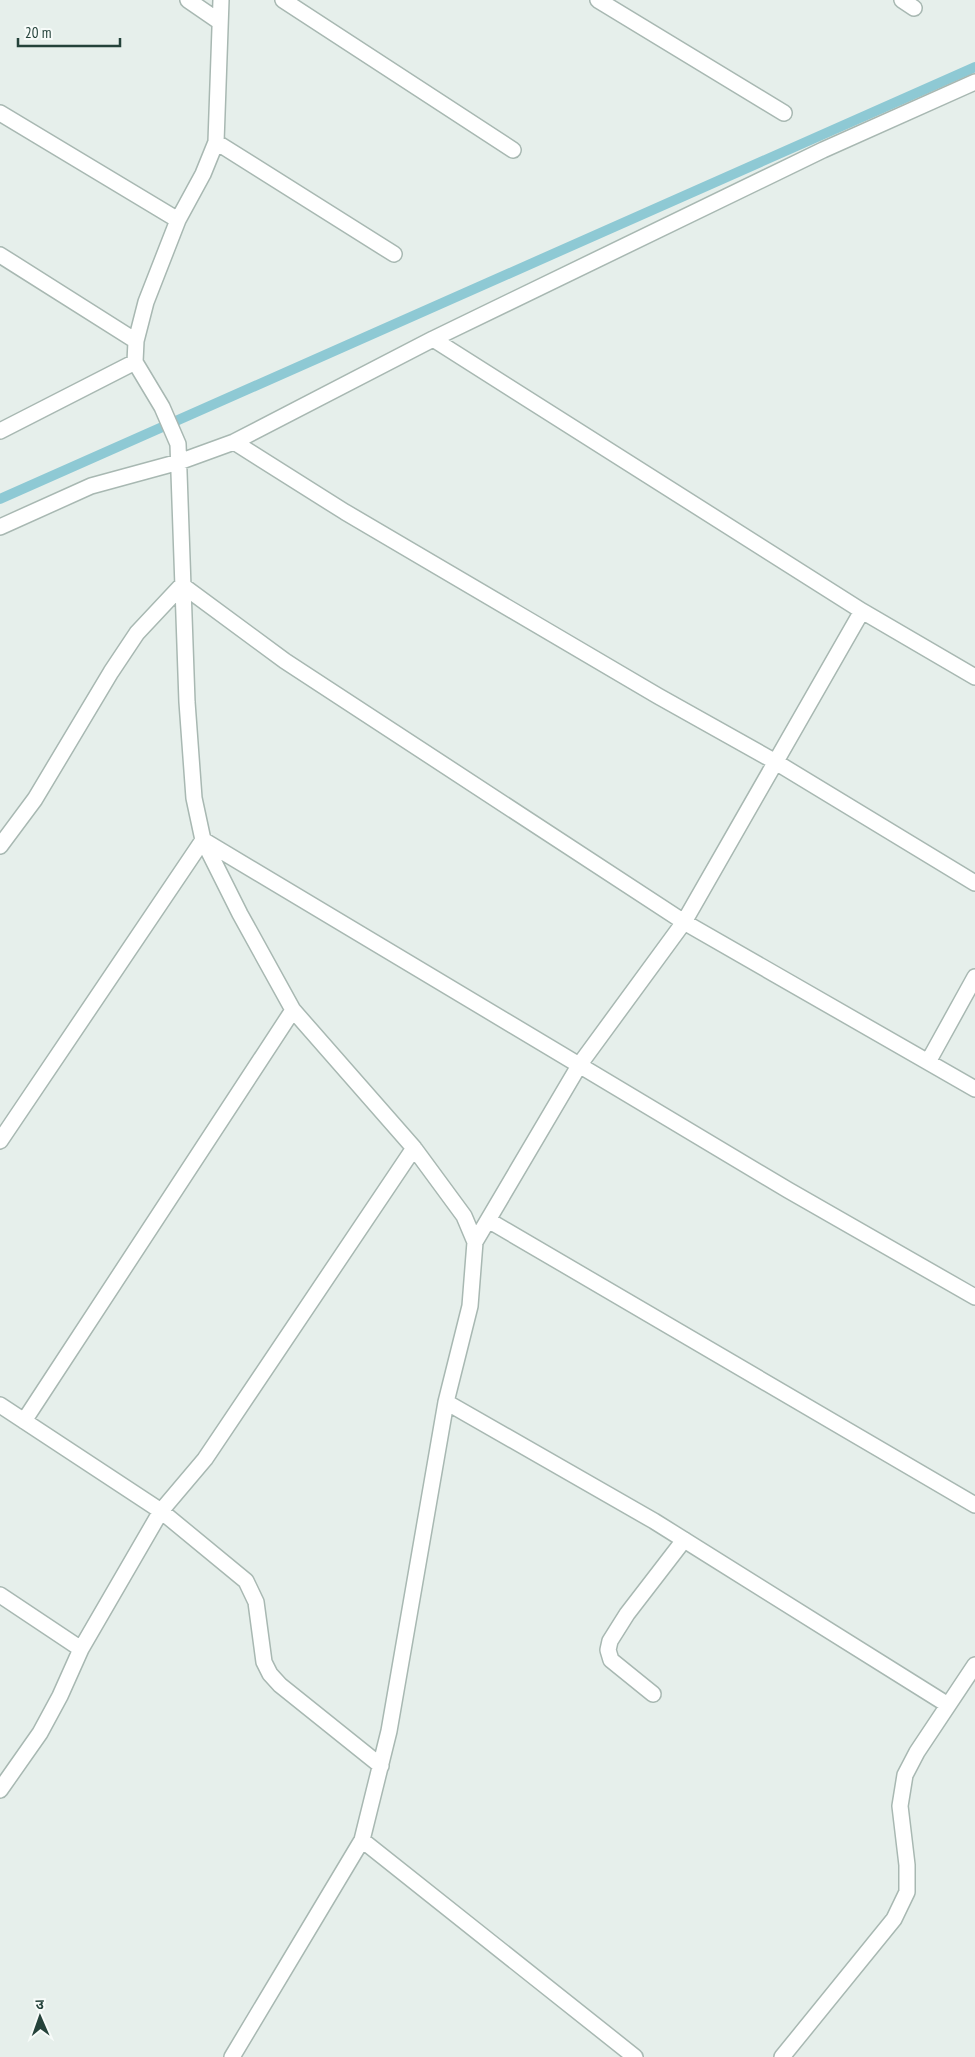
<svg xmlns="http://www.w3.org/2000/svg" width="975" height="2057" viewBox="0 0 975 2057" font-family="'PT Sans Narrow','Noto Sans Devanagari',sans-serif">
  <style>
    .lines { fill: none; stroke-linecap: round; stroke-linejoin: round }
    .stream { stroke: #8ec9d4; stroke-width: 10 }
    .lane-casing { stroke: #a8b8b2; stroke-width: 18 }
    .street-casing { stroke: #a8b8b2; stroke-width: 18 }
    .lane { stroke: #fff; stroke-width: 15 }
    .street { stroke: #fff; stroke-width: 15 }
  </style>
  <rect width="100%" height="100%" fill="#e6efeb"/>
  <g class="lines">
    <path class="stream" d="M 0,499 L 975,67"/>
    <defs>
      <path id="lane" d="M 653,1694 L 611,1660 L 608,1650 L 610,1641 L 627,1614 L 684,1540"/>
      <path id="street" d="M 188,0 L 220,22
        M 221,0 L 216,142 L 203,174 L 178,220 L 146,302 L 136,341 L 135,362 L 162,407 L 178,444 L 187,702 L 194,798 L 203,840 L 240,914 L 293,1010 L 414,1148 L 464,1216 L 475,1242 L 470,1306 L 446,1402 L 389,1731 L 362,1840 L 232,2057
        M 283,0 L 513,150
        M 598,0 L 784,113
        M 902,0 L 914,8
        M 0,113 L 178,220
        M 216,142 L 394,254
        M 0,255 L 136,341
        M 433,339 L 862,611 L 975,677
        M 0,431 L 135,362
        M 234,442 L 345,512 L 658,696 L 774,761 L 975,883
        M 0,527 L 91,486 L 179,462 L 234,442 L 433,339 L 823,150 L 975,82
        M 0,846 L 35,799 L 111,672 L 137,633 L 182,585 L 285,661 L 684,922 L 975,1089
        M 928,1062 L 975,977
        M 0,1141 L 203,840 L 788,1190 L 975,1297
        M 488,1220 L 975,1505
        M 475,1242 L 580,1064 L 684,922 L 862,611
        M 446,1402 L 654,1521 L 948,1705
        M 0,1405 L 161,1511 L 246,1581 L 256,1602 L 264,1662 L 270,1674 L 280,1685 L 381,1766
        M 24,1421 L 293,1010
        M 0,1595 L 81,1649
        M 0,1790 L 40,1733 L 60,1696 L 81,1649 L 161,1511 L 205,1459 L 414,1148
        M 362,1840 L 635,2057
        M 782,2057 L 894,1919 L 907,1892 L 907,1865 L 900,1806 L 905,1775 L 917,1752 L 975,1665"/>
    </defs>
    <use href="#lane" class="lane-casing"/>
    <use href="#street" class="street-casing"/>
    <use href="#lane" class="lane"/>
    <use href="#street" class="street"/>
  </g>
  <g transform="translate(40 2017) rotate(358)" stroke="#f7fbf9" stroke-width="4" paint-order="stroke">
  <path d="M0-4L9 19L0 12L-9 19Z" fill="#24423a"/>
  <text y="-8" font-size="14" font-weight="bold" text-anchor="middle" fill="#24423a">उ</text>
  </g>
  <path d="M18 38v8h102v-8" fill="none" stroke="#24423a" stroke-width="2.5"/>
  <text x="25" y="38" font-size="15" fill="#24423a" stroke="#f7fbf9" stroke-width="4" paint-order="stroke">20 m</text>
</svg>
